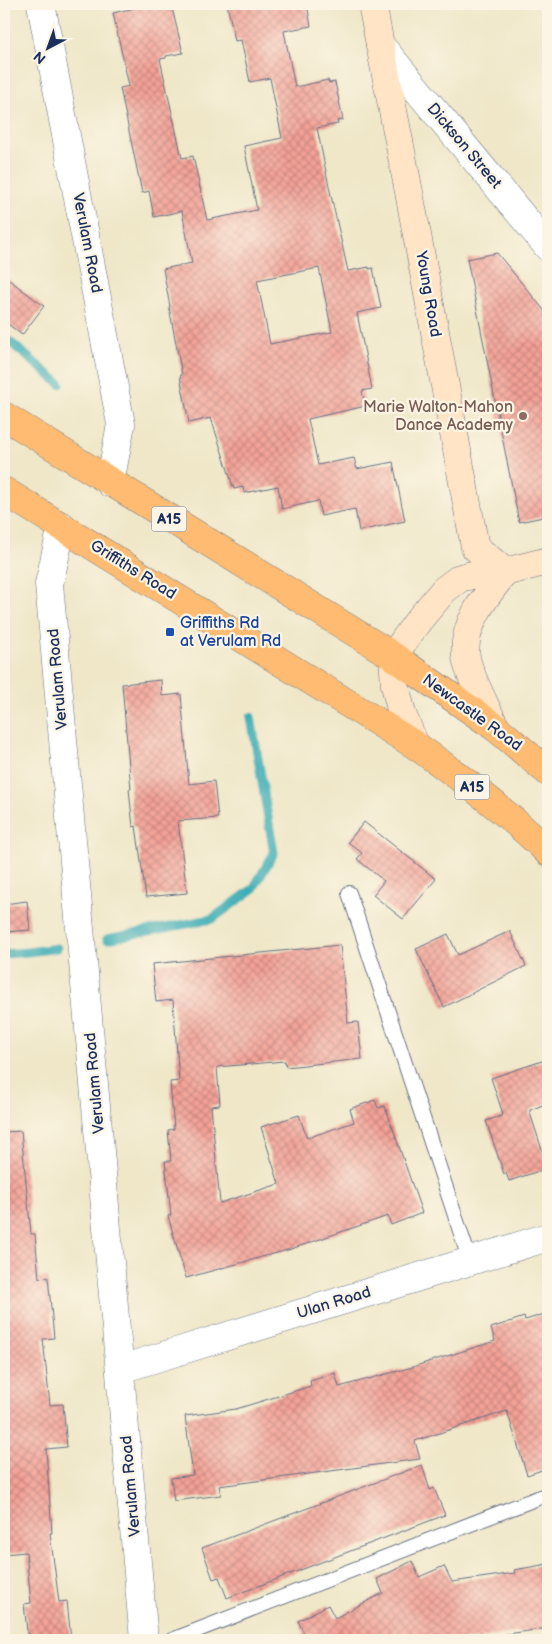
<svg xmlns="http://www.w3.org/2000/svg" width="552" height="1644" viewBox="0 0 552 1644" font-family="'Balsamiq Sans',sans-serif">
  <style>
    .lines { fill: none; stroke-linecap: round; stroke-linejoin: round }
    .stream { stroke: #3cadb6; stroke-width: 9 }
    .building { fill: url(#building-cross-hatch); fill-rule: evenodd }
    .lane-casing { stroke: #656f83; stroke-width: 16 }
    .street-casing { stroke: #656f83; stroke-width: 29 }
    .secondary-casing { stroke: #656f83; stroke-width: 29 }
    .highway-casing { stroke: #656f83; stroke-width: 29 }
    .path { stroke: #656f83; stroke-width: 3; stroke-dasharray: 1 4; stroke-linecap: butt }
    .lane { stroke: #fff; stroke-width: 14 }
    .street { stroke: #fff; stroke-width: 28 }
    .secondary { stroke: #ffe4c6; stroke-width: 28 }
    .highway { stroke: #febb71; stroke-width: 28 }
    .education-dot { fill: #8d6e63; stroke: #fcf5e5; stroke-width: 2 }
    .transit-dot { fill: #1a4fb4; stroke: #fcf5e5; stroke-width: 2 }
    .labels { text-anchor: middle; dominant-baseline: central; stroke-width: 4.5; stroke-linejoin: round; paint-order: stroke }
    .shield { fill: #fcf5e5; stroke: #5e6a86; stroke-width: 1 }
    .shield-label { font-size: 15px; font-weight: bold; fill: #1b2f5e }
    .street-label { font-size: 16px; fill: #1b2f5e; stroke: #fcf5e5 }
    .education-label { font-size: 16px; fill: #785e54; stroke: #fcf5e5; text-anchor: end }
    .transit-label { font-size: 16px; fill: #164399; stroke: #fcf5e5; text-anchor: start }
  </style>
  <defs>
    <pattern id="building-cross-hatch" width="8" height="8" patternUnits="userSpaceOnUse" patternTransform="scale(1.25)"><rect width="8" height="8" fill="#f4a196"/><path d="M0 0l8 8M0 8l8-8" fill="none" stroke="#c5847e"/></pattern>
  </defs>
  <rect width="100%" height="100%" fill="#fcf5e5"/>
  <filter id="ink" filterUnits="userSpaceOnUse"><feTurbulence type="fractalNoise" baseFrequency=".02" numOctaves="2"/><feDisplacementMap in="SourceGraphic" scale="10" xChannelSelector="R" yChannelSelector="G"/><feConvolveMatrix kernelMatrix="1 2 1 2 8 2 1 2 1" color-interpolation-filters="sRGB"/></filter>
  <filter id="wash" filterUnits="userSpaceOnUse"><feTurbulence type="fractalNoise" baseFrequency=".0096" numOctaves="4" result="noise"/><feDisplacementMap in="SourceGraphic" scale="20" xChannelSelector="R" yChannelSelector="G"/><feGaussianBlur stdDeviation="1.12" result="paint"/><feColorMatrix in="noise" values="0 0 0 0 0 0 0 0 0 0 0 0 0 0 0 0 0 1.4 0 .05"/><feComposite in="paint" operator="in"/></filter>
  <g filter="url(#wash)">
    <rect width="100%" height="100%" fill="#efe7c8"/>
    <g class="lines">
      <path class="stream" d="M 4,337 L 60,384
        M 107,939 L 212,919 L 253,889 L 274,853 L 251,717
        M 4,954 L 28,952 L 57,948"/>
    </g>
    <g id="blocks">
      <path class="building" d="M 152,4 L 171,4 L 183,53 L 166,56 L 166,58 L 160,59 L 182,158 L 193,156 L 207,220 L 257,210 L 244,146 L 282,138 L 270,78 L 250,82 L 241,40 L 235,41 L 227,4 L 307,4 L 311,26 L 284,31 L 295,87 L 328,80 L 329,83 L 335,82 L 343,120 L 337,121 L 338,124 L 317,128 L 330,191 L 348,271 L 369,267 L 369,269 L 373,268 L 381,308 L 357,313 L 372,389 L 362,391 L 366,406 L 308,419 L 318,465 L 354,458 L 357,469 L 393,462 L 405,521 L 359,531 L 355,509 L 321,516 L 318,501 L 282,509 L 278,486 L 244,493 L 243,487 L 234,489 L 211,418 L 189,423 L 180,376 L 182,375 L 169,307 L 170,307 L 163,269 L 192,263 L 182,211 L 154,217 L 149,191 L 142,193 L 120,88 L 129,86 L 113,13 ZM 319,268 L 332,332 L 270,344 L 257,280 Z
        M 497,253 L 548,315 L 548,516 L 519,522 L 467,259 Z
        M 4,276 L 44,306 L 22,335 L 4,321 Z
        M 161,680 L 162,696 L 181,694 L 189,784 L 214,781 L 218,818 L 178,821 L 187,893 L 146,897 L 136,826 L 133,827 L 129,789 L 131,789 L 122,684 Z
        M 364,822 L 436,879 L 403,919 L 373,895 L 384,881 L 357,859 L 362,853 L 348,842 Z
        M 27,901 L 30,930 L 5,932 L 4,904 Z
        M 510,931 L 526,966 L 444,1007 L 416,949 L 448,934 L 458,955 Z
        M 340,945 L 348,1023 L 358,1022 L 362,1059 L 286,1067 L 285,1061 L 217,1067 L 220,1105 L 211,1106 L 220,1203 L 279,1184 L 261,1127 L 299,1115 L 307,1138 L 354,1122 L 350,1109 L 375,1100 L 378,1108 L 385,1106 L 422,1213 L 391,1225 L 388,1216 L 291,1249 L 186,1278 L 168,1216 L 171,1215 L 165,1161 L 171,1161 L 168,1130 L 174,1129 L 170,1082 L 179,1081 L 173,1000 L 156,1002 L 152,964 Z
        M 548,1059 L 548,1103 L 530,1110 L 530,1113 L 548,1168 L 509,1181 L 506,1173 L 504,1174 L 486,1121 L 501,1116 L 503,1114 L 491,1078 Z
        M 21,1131 L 31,1234 L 35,1234 L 39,1278 L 48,1277 L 54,1338 L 43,1339 L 50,1405 L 63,1404 L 67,1447 L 46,1449 L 52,1533 L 50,1533 L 59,1602 L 67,1601 L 71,1640 L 28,1640 L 24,1604 L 31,1603 L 26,1552 L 4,1554 L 4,1132 Z
        M 548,1313 L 548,1468 L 527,1475 L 507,1411 L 415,1441 L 420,1459 L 219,1486 L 221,1495 L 174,1501 L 171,1478 L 193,1475 L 185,1416 L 236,1409 L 311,1386 L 310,1381 L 335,1373 L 339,1387 L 409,1368 L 495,1341 L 491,1328 L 524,1317 L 525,1320 Z
        M 422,1465 L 430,1490 L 434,1488 L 445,1515 L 227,1598 L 219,1577 L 213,1579 L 202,1548 Z
        M 412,1561 L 419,1577 L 444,1566 L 452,1582 L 515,1573 L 514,1570 L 548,1564 L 548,1628 L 481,1638 L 482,1640 L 295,1640 L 305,1635 L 298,1621 L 328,1605 L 335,1618 L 383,1593 L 377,1579 Z"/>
    </g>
  </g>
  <g filter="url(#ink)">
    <use href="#blocks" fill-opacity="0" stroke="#656f83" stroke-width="1"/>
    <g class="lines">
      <defs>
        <path id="lane" d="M 349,893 L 470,1261
          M 172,1640 L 548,1494"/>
        <path id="street" d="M 41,4 L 121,424 L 110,483
          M 380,45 L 548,247
          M 62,526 L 49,584 L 144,1640
          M 121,1369 L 548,1237"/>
        <path id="secondary" d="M 372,4 L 409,192 L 475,547 L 505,572
          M 495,727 C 487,708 469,676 466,657 C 461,626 487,594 505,572
          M 415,745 L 402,714 L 395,685 L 393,656 L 418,621 L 444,590 L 460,578 L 472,575 L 505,572 L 548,561"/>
        <path id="highway" d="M 4,416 L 393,656 L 495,727 L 548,772
          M 4,491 L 415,745 C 462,778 507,812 548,852"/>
      </defs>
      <use href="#lane" class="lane-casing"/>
      <use href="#street" class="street-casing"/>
      <use href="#secondary" class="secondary-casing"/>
      <use href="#highway" class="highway-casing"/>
      <path class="path" d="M 413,4 L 414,8"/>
      <use href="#lane" class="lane"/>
      <use href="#street" class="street"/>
      <use href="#secondary" class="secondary"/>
      <use href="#highway" class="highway"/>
    </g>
  </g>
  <circle class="education-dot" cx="523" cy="416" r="5"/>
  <rect class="transit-dot" x="165" y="627" width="10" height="10" rx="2.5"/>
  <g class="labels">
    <g class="shield">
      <rect x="151.5" y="506.5" width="35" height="25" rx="4"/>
      <rect x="454.5" y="774.5" width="35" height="25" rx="4"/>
    </g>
    <g class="shield-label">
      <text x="169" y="519">A15</text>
      <text x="472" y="787">A15</text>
    </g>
    <g class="street-label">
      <text transform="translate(464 146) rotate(50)">Dickson Street</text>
      <text transform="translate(87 243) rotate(79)">Verulam Road</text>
      <text transform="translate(428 294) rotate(80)">Young Road</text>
      <text transform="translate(133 570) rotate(32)">Griffiths Road</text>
      <text transform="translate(58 679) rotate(-95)">Verulam Road</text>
      <text transform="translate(472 713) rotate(36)">Newcastle Road</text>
      <text transform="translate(95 1083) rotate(-95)">Verulam Road</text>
      <text transform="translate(334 1303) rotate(-17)">Ulan Road</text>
      <text transform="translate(131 1486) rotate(-95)">Verulam Road</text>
    </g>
    <g class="education-label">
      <text x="513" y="407">Marie Walton-Mahon<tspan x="513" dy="18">Dance Academy</tspan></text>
    </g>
    <g class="transit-label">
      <text x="180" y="623">Griffiths Rd<tspan x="180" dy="18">at Verulam Rd</tspan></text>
    </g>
  </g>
  <rect width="552" height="1644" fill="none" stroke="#fcf5e5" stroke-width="20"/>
  <g transform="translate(48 48) rotate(221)" stroke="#fcf5e5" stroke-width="4" paint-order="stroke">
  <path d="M0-4L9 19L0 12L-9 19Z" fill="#1b2f5e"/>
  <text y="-8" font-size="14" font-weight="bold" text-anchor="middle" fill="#1b2f5e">N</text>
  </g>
</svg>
